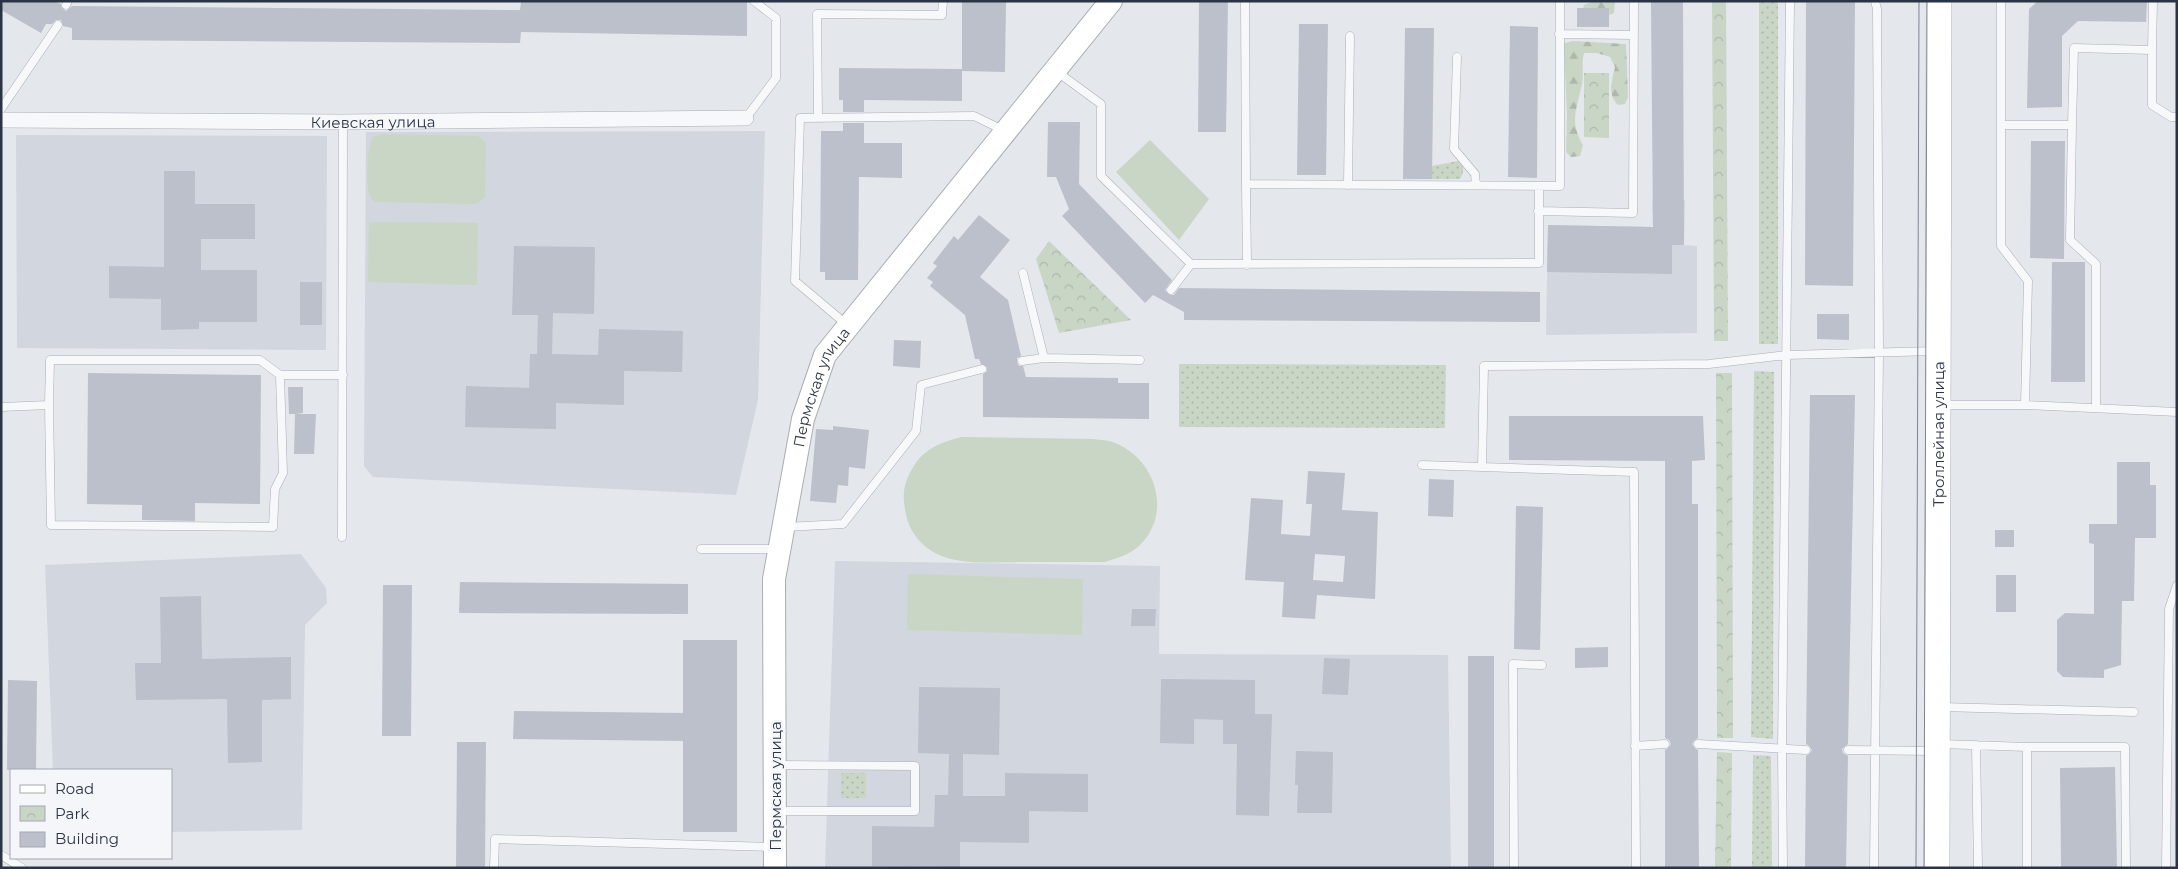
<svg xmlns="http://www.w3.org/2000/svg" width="2178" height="869" viewBox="0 0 2178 869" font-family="Montserrat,sans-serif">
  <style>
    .built { fill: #d2d6de }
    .grass { fill: url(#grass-dots) }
    .forest { fill: url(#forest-firs) }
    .park { fill: url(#park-crowns) }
    .pitch { fill: #c9d6c5 }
    .building { fill: #bbc0ca; fill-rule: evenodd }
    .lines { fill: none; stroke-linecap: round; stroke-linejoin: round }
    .lane-casing { stroke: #a9aeb7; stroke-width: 9 }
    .street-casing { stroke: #a9aeb7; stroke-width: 16 }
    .secondary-casing { stroke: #a9aeb7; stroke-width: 24 }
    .primary-casing { stroke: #a3abb8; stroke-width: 26 }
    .lane { stroke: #f7f8fa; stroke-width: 8 }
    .street { stroke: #f7f8fa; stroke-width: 15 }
    .secondary { stroke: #fff; stroke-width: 22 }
    .primary { stroke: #fff; stroke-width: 25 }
    .tram { stroke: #7d8696; stroke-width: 1 }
    .labels { text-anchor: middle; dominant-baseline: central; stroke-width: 5; stroke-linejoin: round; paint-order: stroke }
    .street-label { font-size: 15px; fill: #2b3445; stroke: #f4f6f9 }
  </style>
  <defs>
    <pattern id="grass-dots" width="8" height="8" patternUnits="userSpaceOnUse" patternTransform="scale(1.25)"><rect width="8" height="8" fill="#c9d6c5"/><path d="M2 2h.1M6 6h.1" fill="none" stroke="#adb8ab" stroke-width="1.8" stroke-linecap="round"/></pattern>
    <pattern id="forest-firs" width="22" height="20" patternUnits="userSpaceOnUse" patternTransform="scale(1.25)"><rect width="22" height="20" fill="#c9d6c5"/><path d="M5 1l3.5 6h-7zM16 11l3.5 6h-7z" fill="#adb8ab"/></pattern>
    <pattern id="park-crowns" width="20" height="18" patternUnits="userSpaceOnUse" patternTransform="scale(1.25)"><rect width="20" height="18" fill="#c9d6c5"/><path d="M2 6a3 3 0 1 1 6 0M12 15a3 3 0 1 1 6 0" fill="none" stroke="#adb8ab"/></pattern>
  </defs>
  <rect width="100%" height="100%" fill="#e4e7ec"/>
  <path class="built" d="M 765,131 L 758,400 L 736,495 L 373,477 L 364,466 L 366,132 Z
    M 16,135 L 327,136 L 326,350 L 17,348 Z
    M 1685,200 L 1684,245 L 1697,246 L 1697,333 L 1546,335 L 1548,225 L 1653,227 L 1652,201 Z
    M 301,554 L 326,588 L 327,603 L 305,625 L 302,830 L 171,832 L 171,770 L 53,770 L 45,565 Z
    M 835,561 L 1160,566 L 1159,654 L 1448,655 L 1451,868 L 825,868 Z"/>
  <path class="grass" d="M 1759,1 L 1778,1 L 1778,344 L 1759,344 Z
    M 1458,161 L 1461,161 C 1465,168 1463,173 1460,179 L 1432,179 L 1432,166 Z
    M 1179,364 L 1446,365 L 1445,428 L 1179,427 Z
    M 1754,371 L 1774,372 L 1773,739 L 1751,737 Z
    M 1753,755 L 1771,756 L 1772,868 L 1752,868 Z
    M 841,773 L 866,773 L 866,798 L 841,798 Z"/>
  <path class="forest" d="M 1615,1 L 1614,13 L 1609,15 L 1583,8 L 1584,5 L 1594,1 Z
    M 1573,41 L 1626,44 L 1628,97 L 1625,104 L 1618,105 C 1607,94 1612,81 1615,67 L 1610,57 L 1597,53 L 1584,53 C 1581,64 1584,74 1582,84 C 1577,109 1569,121 1583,145 L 1580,156 L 1571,157 L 1566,152 L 1567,116 L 1564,46 L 1565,43 Z"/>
  <path class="park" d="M 1712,1 L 1726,1 L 1728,341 L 1714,341 Z
    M 1584,73 L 1609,73 L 1609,138 L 1584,137 Z
    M 1049,241 L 1131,320 L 1059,333 L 1036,259 Z
    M 1716,373 L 1732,373 L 1733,738 L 1717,738 Z
    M 1717,752 L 1732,753 L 1731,868 L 1715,868 Z"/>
  <path class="pitch" d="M 382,134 L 478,136 L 485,142 L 486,147 L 485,197 L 478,203 L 473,204 L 376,202 C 372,200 370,198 369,193 C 366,182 367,146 373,137 Z
    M 1150,140 L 1209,199 L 1179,240 L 1116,172 Z
    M 369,222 L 478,223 L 477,285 L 368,282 Z
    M 962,437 L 1093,439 C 1100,440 1109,440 1115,443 C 1156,459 1173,514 1139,546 C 1129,555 1117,558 1105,562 C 1077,562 1049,562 1021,562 C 995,562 959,566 935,553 C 922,546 911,533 907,519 C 904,507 902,494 906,482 C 917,453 933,444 962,437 Z
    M 908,574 L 1083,579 L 1082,635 L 907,630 Z"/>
  <path class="building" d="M 1,1 L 53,1 L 61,4 L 62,8 L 66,11 L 72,6 L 520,10 L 521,1 L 747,1 L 747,36 L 521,32 L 520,43 L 72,40 L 72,28 L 63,26 L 61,20 L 56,20 L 52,24 L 46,24 L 41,33 L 1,10 Z
    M 962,1 L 1006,1 L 1005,72 L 962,71 L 962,101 L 864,100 L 864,112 L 843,112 L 843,100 L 839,100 L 839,68 L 962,69 Z
    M 1199,1 L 1228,1 L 1226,132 L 1198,132 Z
    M 1651,1 L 1683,1 L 1684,245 L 1672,245 L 1672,274 L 1547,272 L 1548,225 L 1653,227 Z
    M 1806,1 L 1855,1 L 1853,286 L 1805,285 Z
    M 2038,1 L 2147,1 L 2146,22 L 2078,21 L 2062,36 L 2062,107 L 2027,108 L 2029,9 Z
    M 1577,8 L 1609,8 L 1609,27 L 1577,27 Z
    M 1299,24 L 1328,24 L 1326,175 L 1297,175 Z
    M 1510,26 L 1538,27 L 1537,178 L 1508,177 Z
    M 1405,28 L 1434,28 L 1432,179 L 1403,179 Z
    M 1048,122 L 1080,122 L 1079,184 L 1172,280 L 1165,290 L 1170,295 L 1174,295 L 1179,288 L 1540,292 L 1540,322 L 1184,320 L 1184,312 L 1153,295 L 1145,303 L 1062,216 L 1069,209 L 1056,177 L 1047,177 Z
    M 843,123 L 864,123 L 864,143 L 902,143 L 902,178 L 859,177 L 858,280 L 825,280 L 825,272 L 820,272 L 821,131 L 843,131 Z
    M 2031,141 L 2065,141 L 2064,259 L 2030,258 Z
    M 164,171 L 195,171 L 195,204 L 255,204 L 255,239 L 201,239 L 201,270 L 257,270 L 257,322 L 199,322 L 199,329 L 161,330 L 161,299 L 109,298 L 109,266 L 164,267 Z
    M 979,215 L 1010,240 L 980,277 L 1008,300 L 1021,356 L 1017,358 L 1017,362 L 1019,366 L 1023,366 L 1026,377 L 1118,378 L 1118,383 L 1149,383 L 1149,419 L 983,417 L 983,374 L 987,371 L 987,367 L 981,364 L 979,359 L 975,359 L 965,315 L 930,286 L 933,282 L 927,278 L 937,266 L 933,263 L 954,236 L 958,240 Z
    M 514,246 L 595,247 L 594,314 L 553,313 L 552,354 L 598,355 L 599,329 L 683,331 L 682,372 L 624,371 L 624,405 L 556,403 L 556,429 L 465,427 L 466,386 L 529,388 L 530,354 L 537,354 L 538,315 L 512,315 Z
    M 2052,262 L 2085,262 L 2085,382 L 2051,382 Z
    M 300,282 L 322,282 L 322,325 L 300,325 Z
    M 1817,314 L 1849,314 L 1849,340 L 1817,339 Z
    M 894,340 L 921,341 L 920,368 L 893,366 Z
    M 88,373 L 261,375 L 260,504 L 195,503 L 195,521 L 142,520 L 142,505 L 87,504 Z
    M 288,387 L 303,387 L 303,413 L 296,414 L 316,414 L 314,454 L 294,454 L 295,414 L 289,414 Z
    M 1810,395 L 1855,395 L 1848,744 L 1842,749 L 1843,753 L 1848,756 L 1846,868 L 1805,868 L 1806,756 L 1810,753 L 1812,750 L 1809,746 L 1806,744 Z
    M 1509,416 L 1703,416 L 1705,460 L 1692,461 L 1692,504 L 1698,504 L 1698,738 L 1694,741 L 1692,744 L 1695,748 L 1698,750 L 1699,868 L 1665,868 L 1665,750 L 1668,748 L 1671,744 L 1669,740 L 1665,738 L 1665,461 L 1509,460 Z
    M 833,426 L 869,430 L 865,469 L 849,467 L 848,486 L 838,485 L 836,503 L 810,501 L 816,429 L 833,430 Z
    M 2117,462 L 2150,462 L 2150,485 L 2156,485 L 2156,538 L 2135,538 L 2134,601 L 2122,601 L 2121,665 L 2104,670 L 2104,678 L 2063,677 L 2057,671 L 2057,620 L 2065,613 L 2094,614 L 2094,544 L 2089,543 L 2089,524 L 2117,524 Z
    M 1308,471 L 1345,473 L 1342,510 L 1378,512 L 1375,599 L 1317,595 L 1315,619 L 1282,617 L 1284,582 L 1245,580 L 1251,498 L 1283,500 L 1281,534 L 1310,536 L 1312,504 L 1306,504 ZM 1315,554 L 1345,556 L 1343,582 L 1313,580 Z
    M 1429,479 L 1454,480 L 1453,517 L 1428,516 Z
    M 1516,506 L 1543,507 L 1540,650 L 1514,649 Z
    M 1995,530 L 2014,530 L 2014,547 L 1995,547 Z
    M 1996,575 L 2016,575 L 2016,612 L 1996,612 Z
    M 460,582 L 688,584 L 688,614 L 459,613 Z
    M 383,585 L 412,585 L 411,736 L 382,736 Z
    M 201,596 L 202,659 L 291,657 L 291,699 L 262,700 L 262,762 L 228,763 L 227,699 L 136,700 L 135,663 L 161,663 L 160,597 Z
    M 1132,609 L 1156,609 L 1155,626 L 1131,626 Z
    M 683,640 L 737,640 L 737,832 L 683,832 L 683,741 L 513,739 L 514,711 L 683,713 Z
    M 1608,647 L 1608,667 L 1575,668 L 1575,648 Z
    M 1468,656 L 1494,656 L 1494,868 L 1468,868 Z
    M 1324,658 L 1350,659 L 1348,695 L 1322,694 Z
    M 1161,679 L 1255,680 L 1255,714 L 1272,714 L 1269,816 L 1236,815 L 1237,744 L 1223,744 L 1223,720 L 1194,719 L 1194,744 L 1160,743 Z
    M 8,680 L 37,681 L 36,770 L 7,770 Z
    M 919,687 L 1000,688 L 999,755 L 963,754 L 963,796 L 1005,796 L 1005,773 L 1088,774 L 1088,812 L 1029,811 L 1029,843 L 960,842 L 960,867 L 872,866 L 872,826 L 934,827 L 935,795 L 948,795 L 949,754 L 918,753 Z
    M 457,742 L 486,742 L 485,868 L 456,868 Z
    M 1296,751 L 1333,752 L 1332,813 L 1297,813 L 1298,785 L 1295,785 Z
    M 2115,767 L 2117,868 L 2061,868 L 2060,768 Z"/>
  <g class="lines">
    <defs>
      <path id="lane" d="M 1245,1 L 1246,184
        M 2001,1 L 2001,246 L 2028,281 L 2025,405
        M 66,5 L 68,1
        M 1559,34 L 1634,35
        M 2152,50 L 2153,1
        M 1457,57 L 1454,149 L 1475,174 L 1476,185
        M 1056,71 L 1101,104 L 1101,176 L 1191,264 L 1539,263 L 1539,186
        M 1,109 L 58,25
        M 746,118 L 776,78 L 776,18 L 754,1
        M 818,118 L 817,14 L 942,15 L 943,1
        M 2001,125 L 2072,125 L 2074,48 L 2152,50 L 2152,105 L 2171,117 L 2177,117
        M 2072,125 L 2070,240 L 2096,264 L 2096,408
        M 1348,185 L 1350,36
        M 1538,211 L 1633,213 L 1634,1
        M 1247,265 L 1246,184 L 1560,186 L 1560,1
        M 1023,273 L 1044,358 L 1140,360
        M 1171,290 L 1191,264
        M 846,324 L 795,281 L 800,118 L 974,116 L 1003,130
        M 1022,361 L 1044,358
        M 49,405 L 50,360 L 260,360 L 280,375
        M 1941,405 L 2025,405 L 2177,412
        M 1,407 L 49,405 L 51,525 L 273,527 L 275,489 L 283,473 L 280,375 L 343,375
        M 1422,465 L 1482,467 L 1484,366 L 1709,364 L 1786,355 L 1936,351
        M 1482,467 L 1634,472 L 1636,868
        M 785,527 L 843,524 L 916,431 L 921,385 L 982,369
        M 342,537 L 343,122
        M 701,549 L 777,549
        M 1941,707 L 2134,712
        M 1698,744 L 1806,750
        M 1941,744 L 2027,747 L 2125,747 L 2126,868
        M 1976,745 L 1978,868
        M 1635,746 L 1665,744
        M 1848,750 L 1934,751
        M 777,765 L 915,766 L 915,811 L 777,811
        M 1,855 L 22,868
        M 494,868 L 495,839 L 773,847
        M 1514,868 L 1513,664 L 1542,665
        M 1783,868 L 1782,749 L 1790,1
        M 1874,868 L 1879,352 L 1877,9 L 1875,1
        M 2027,868 L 2027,747
        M 2166,868 L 2169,609 L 2177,585"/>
      <g id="street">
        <path id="s1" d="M 1,120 L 343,122 L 746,118"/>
      </g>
      <g id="secondary">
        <path id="s2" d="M 775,868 L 774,579 L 803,419 L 825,355 L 1111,1"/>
      </g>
      <g id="primary">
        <path id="s3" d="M 1937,868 L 1939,1"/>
      </g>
    </defs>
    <use href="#lane" class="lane-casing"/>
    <use href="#street" class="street-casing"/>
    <use href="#secondary" class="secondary-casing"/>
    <use href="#primary" class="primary-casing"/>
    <use href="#lane" class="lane"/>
    <use href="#street" class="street"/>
    <use href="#secondary" class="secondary"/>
    <use href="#primary" class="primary"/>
    <path class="tram" d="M 1916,868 L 1919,1
      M 1924,868 L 1927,1"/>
  </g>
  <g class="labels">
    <g class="street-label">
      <text stroke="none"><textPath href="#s1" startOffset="372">Киевская улица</textPath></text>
      <text stroke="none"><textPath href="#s2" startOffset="488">Пермская улица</textPath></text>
      <text stroke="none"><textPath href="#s3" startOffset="434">Троллейная улица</textPath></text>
      <text transform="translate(775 786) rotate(-90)">Пермская улица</text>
    </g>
  </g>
  <rect width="2178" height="869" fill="none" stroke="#2b3445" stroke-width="5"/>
  <rect x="10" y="769" width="162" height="90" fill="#f4f6f9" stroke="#a4a8b1"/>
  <rect x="20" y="785" width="25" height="8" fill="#ffffff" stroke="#a4a8b1"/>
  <text x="55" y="794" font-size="15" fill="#2b3445">Road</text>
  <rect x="20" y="806" width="25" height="15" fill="url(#park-crowns)" stroke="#a4a8b1"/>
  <text x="55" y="819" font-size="15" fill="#2b3445">Park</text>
  <rect x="20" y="832" width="25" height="15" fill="#bbc0ca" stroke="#a4a8b1"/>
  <text x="55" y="844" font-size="15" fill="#2b3445">Building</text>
</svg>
